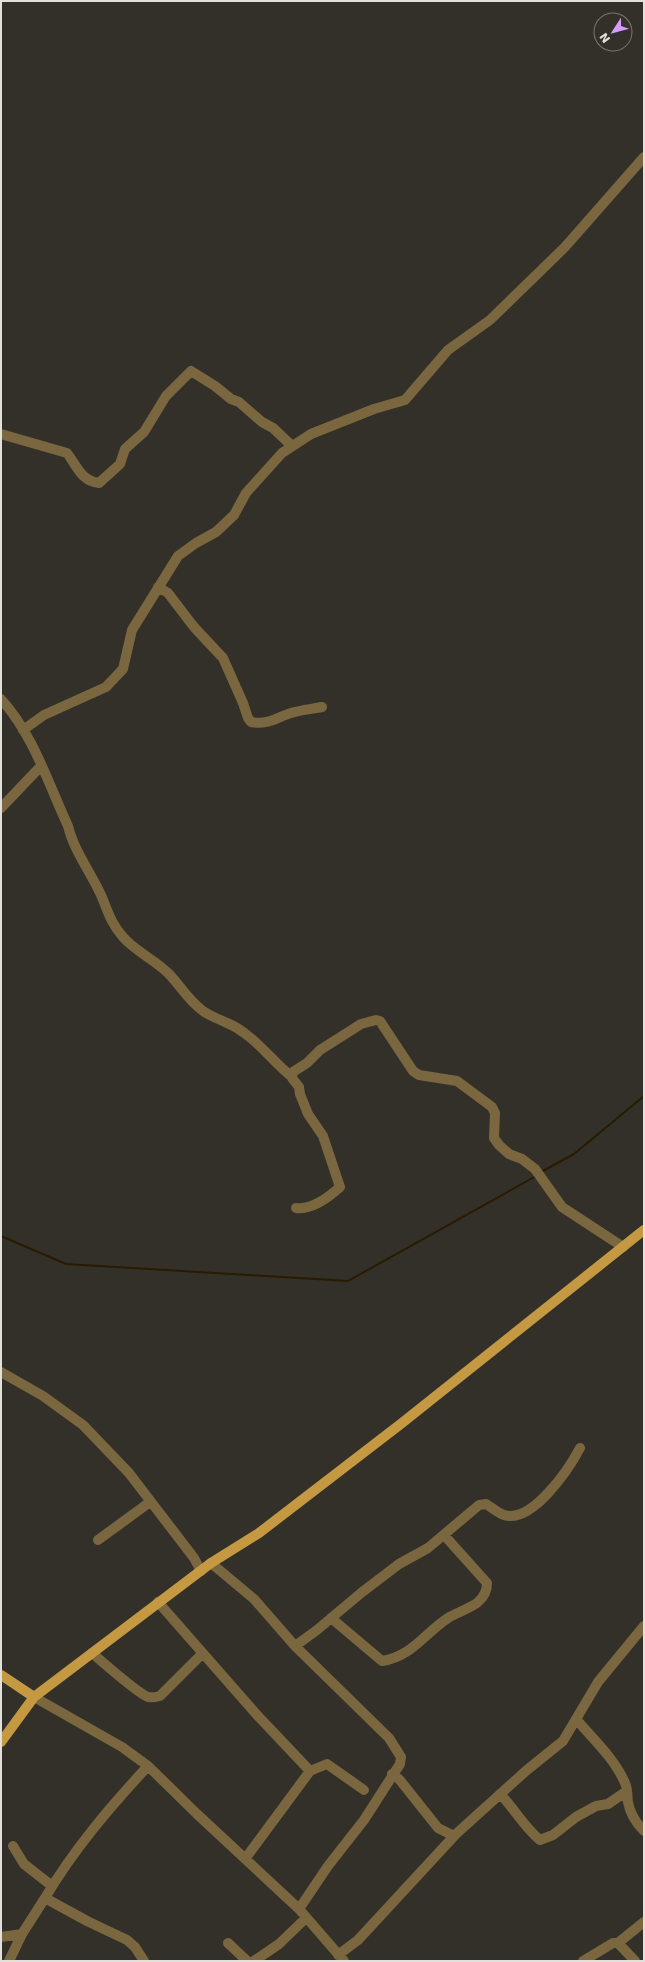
<svg xmlns="http://www.w3.org/2000/svg" width="645" height="1962" viewBox="0 0 645 1962" font-family="'DejaVu Sans',sans-serif">
  <style>
    .lines { fill: none; stroke-linecap: round; stroke-linejoin: round }
    .stream { stroke: #281b01; stroke-width: 2 }
    .minor { stroke: #7a663f; stroke-width: 10 }
    .major { stroke: #c49942; stroke-width: 10 }
  </style>
  <rect width="100%" height="100%" fill="#333029"/>
  <g class="lines">
    <path class="stream" d="M 541,1172 L 574,1154 L 644,1096
      M 1,1236 L 66,1264 L 348,1281 L 536,1176"/>
    <path class="minor" d="M 1,434 L 67,453 C 77,466 81,481 99,483 L 120,464 L 125,449 L 144,432 L 166,396 L 191,371 L 215,386 L 231,399 L 239,402 L 262,422 L 273,428 L 292,446
      M 158,587 L 168,593 L 194,627 L 223,658 L 243,703 L 248,718 L 251,722 C 269,725 275,718 291,713 C 301,710 312,709 322,707
      M 1,699 C 33,734 48,783 68,826 C 74,851 90,871 101,895 C 108,911 110,922 123,937 C 136,952 156,960 170,975 C 181,987 189,1001 203,1011 C 210,1016 219,1019 227,1023 C 235,1026 246,1034 252,1039 C 266,1051 278,1066 292,1077
      M 23,730 L 44,715 L 106,687 L 123,669 L 132,630 L 178,556 L 196,543 L 216,532 L 234,515 L 246,493 L 282,453 L 311,434 L 374,409 L 405,400 L 448,350 L 490,320 L 565,247 L 644,157
      M 1,808 L 41,766
      M 296,1208 C 312,1210 329,1197 340,1187 L 323,1136 L 308,1114 L 300,1094 L 299,1087 L 292,1078 L 293,1072 L 307,1063 L 320,1050 L 350,1031 L 361,1024 L 376,1020 L 380,1021 L 413,1071 L 419,1075 L 457,1081 L 492,1107 L 495,1113 L 494,1138 L 499,1145 L 509,1154 L 522,1159 L 535,1169 L 562,1207 L 623,1247
      M 1,1372 L 43,1396 L 83,1425 L 129,1473 L 194,1558 L 201,1571
      M 98,1540 L 150,1502
      M 211,1563 L 254,1599 L 295,1646 L 389,1738 L 401,1757 L 400,1764 L 364,1820 L 328,1866 L 299,1909
      M 158,1602 L 257,1715 L 310,1771 L 245,1859
      M 331,1618 L 382,1661 C 411,1657 425,1633 448,1618 C 456,1613 473,1607 478,1602 C 484,1597 487,1591 487,1583 L 444,1535
      M 295,1646 L 317,1630 L 361,1593 L 399,1564 L 428,1548 L 479,1505 L 486,1504 C 491,1507 498,1513 504,1515 C 532,1524 569,1469 580,1448
      M 92,1653 C 104,1663 136,1692 148,1697 C 153,1698 156,1697 160,1696 L 202,1654
      M 34,1697 L 122,1747 L 148,1766 L 197,1814 L 299,1909 L 344,1961
      M 576,1719 C 593,1739 615,1759 625,1783 C 628,1789 627,1796 628,1802 C 630,1814 636,1823 644,1831
      M 310,1771 L 327,1764 L 364,1790
      M 392,1774 L 399,1779 L 438,1828 L 454,1836
      M 500,1794 C 514,1808 524,1827 540,1840 L 553,1835 L 576,1817 L 596,1806 L 608,1804 L 627,1791
      M 13,1846 L 24,1864 L 52,1886
      M 1,1937 L 22,1934
      M 228,1943 L 247,1961
      M 618,1943 L 644,1922
      M 338,1955 L 358,1940 L 456,1834 L 527,1770 L 563,1741 L 598,1682 L 644,1626
      M 9,1961 L 22,1934 L 45,1898
      M 144,1961 L 135,1947 L 127,1940 L 87,1921 L 45,1898 C 74,1849 110,1807 148,1766
      M 254,1961 L 279,1944 L 306,1918
      M 583,1961 L 613,1943 L 618,1943 L 635,1961"/>
    <path class="major" d="M 1,1675 L 34,1697
      M 1,1742 L 34,1697 L 211,1563 L 259,1533 L 402,1423 L 644,1230"/>
  </g>
  <rect width="645" height="1962" fill="none" stroke="#e2e0db" stroke-width="4"/>
  <g transform="translate(613 32) rotate(234)"><circle r="19" fill="#333029" stroke="#797670"/>
  <path d="M0-3L7 15L0 10L-7 15Z" fill="#d49cfc"/>
  <text y="-6" font-size="11" font-weight="bold" text-anchor="middle" fill="#e2e0db">N</text>
  </g>
</svg>
